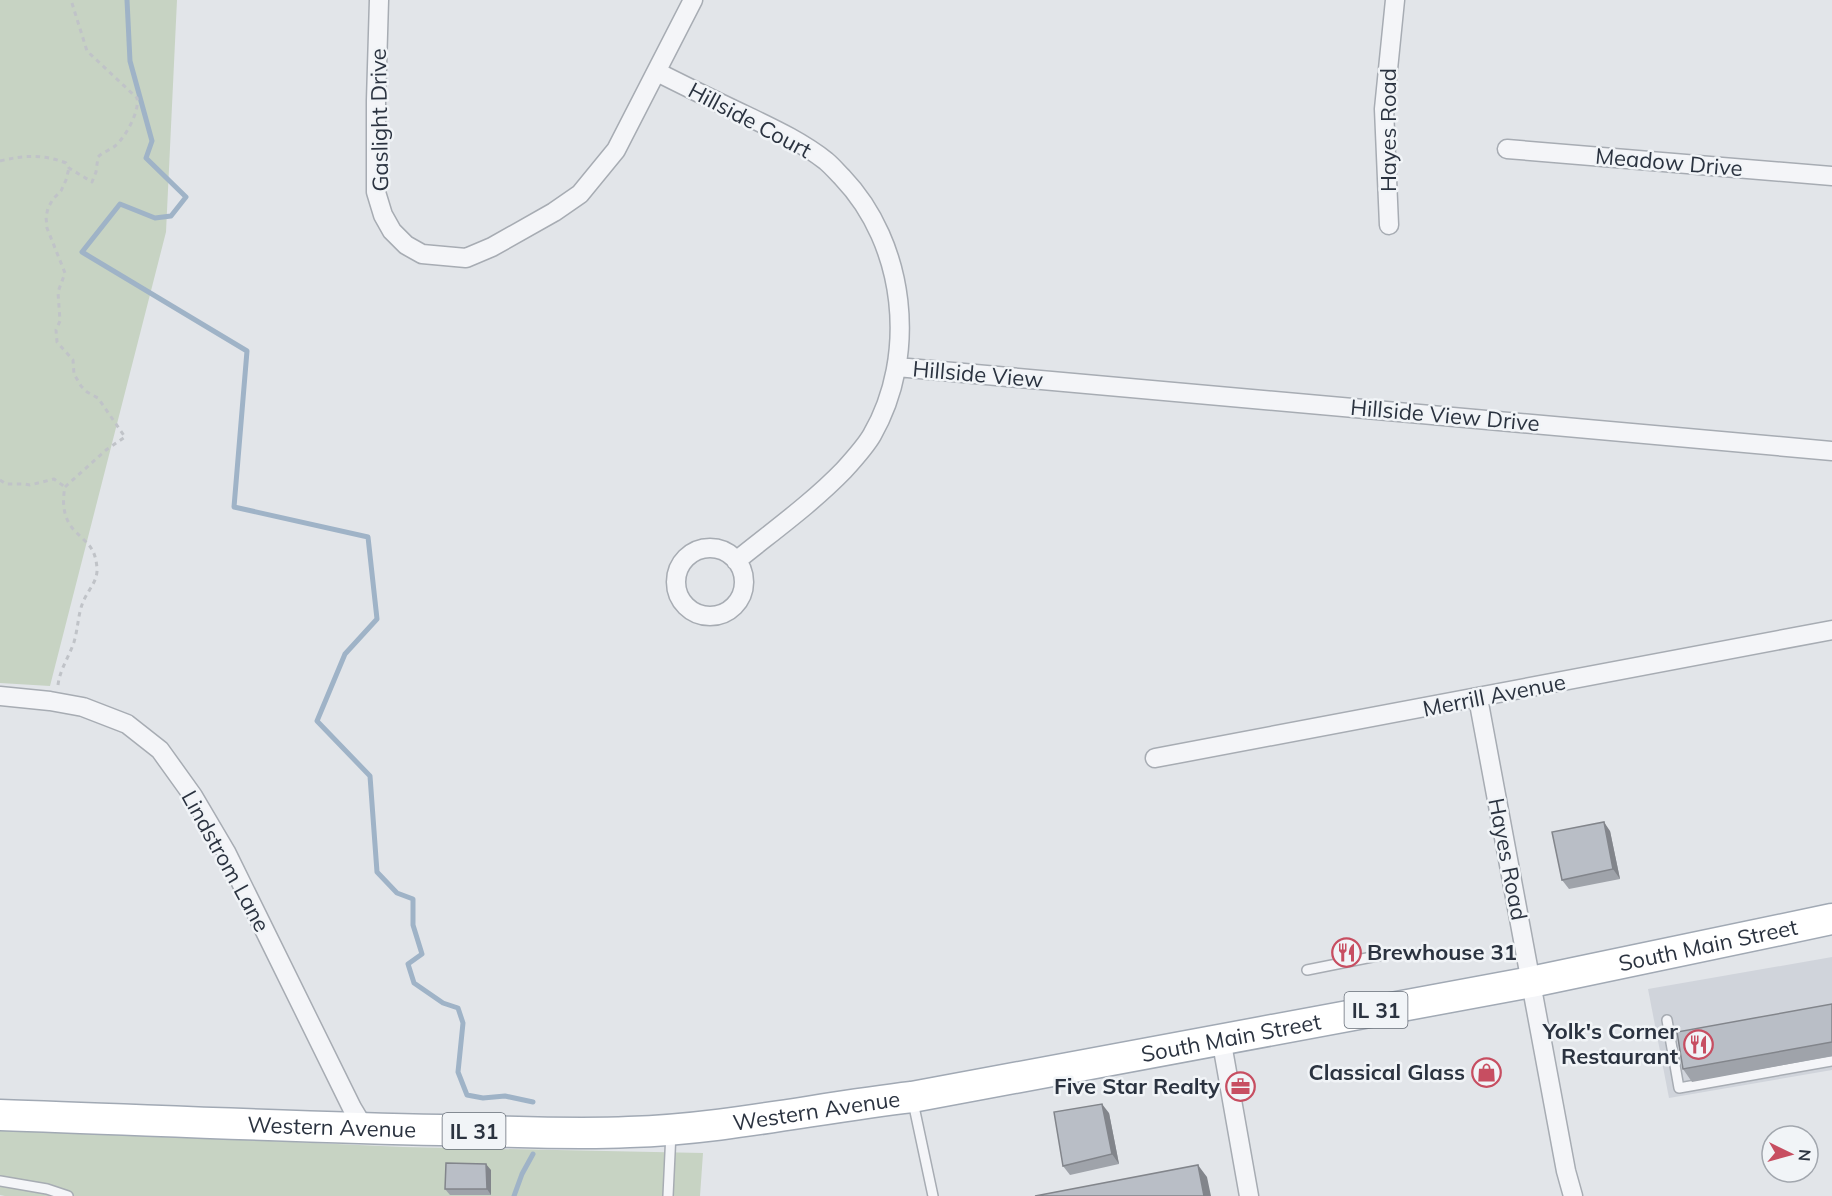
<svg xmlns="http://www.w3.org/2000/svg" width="1832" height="1196" viewBox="0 0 1832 1196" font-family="Mulish,sans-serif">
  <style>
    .built { fill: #d0d4db }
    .green { fill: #c7d3c3 }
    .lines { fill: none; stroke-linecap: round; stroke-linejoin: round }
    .stream { stroke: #9fb3c7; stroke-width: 5 }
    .lane-casing { stroke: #a7acb3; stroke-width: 12 }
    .street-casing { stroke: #a7acb3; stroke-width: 21 }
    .primary-casing { stroke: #a1a9b4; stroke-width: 33 }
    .path { stroke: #c0c3c8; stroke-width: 3; stroke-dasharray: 4.5 4.5; stroke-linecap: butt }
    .lane { stroke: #f4f5f8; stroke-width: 9 }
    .street { stroke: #f4f5f8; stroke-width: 18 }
    .primary { stroke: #fff; stroke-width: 30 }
    .wall { fill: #9fa3aa }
    .shaded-wall { fill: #82858b }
    .building { fill: #b9bec6; stroke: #82858b; stroke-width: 1.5 }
    .labels { text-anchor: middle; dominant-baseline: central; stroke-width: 5; stroke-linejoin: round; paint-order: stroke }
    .shield { fill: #f1f4f7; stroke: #666d77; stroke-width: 1.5 }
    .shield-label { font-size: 21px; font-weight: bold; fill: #2b3340 }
    .street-label { font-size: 22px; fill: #2b3340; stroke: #f1f4f7 }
    .poi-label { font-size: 22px; font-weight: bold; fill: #2b3340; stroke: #f1f4f7; text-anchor: end }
  </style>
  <rect width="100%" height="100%" fill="#e2e5e9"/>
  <path class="built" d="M 1832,957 L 1832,1070 L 1669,1098 L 1648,989 Z"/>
  <path class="green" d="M 0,0 L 177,0 L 166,232 L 50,686 L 0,683 Z
    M 0,1129 L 403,1147 L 703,1153 L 700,1196 L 5,1196 L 0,1195 Z"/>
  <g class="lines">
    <path class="stream" d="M 127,0 L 130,61 L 152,141 L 146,158 L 186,197 L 171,216 L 155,218 L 120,204 L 82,252 L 247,351 L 234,507 L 368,537 L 377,619 L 345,654 L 317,721 L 370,776 L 377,872 L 397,893 L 413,899 L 413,925 L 422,954 L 408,964 L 414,983 L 443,1003 L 458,1008 L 463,1023 L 458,1072 L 467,1095 L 483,1098 L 505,1096 L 533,1102
      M 514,1196 L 522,1174 L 533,1154"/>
    <defs>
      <path id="lane" d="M 1307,970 L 1382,955
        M 1667,1020 L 1679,1088 L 1832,1061
        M 913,1102 L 933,1196
        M 0,1181 L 47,1189 L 68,1196
        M 668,1196 L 671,1132"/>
      <path id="street" d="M 379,0 L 376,101 L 376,192 L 383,215 L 392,231 L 406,245 L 422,254 L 466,258 L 492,247 L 554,212 L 580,194 L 616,150 L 693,0
        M 657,72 C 687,87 717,102 747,116 C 774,129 802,142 826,161 C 832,166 837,172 842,177 C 906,244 918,355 872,435 C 865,447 854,459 844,470 C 811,504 773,531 736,561
        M 1507,149 L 1832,176
        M 1389,225 L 1384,109 L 1395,0
        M 897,367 L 1832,451
        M676 582a34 34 0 1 1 68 0a34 34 0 1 1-68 0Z
        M 0,696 L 50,701 L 83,707 L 127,724 L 160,750 L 193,796 L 226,852 L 352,1108 L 364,1128
        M 1478,698 L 1566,1171 L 1573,1196
        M 1155,758 L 1832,630
        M 1221,1038 L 1249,1196"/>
      <g id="primary">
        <path id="s1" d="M 0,1115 C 147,1120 294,1127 441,1130 C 503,1131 567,1135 629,1132 C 724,1129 817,1108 912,1097 L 1531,982 L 1832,919"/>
      </g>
    </defs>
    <use href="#lane" class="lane-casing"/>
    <use href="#street" class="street-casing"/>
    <use href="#primary" class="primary-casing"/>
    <path class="path" d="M 0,161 C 24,155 43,154 66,163 L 69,168 L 92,182 L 96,172 L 98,157 C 103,152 110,150 115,146 C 125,138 140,111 137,98 L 87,51 L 71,0
      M 0,480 L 6,484 L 24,484 L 30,485 L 54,479 L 65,487
      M 65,487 L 106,450 L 125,437 L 98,398 L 87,392 L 81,386 L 74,374 L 73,360 L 57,342 L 56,330 L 60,321 L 58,292 L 65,273 L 47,228 L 46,217 L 48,208 L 53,199 L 61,191 L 66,180 L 69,168
      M 58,685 C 60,669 69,657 74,642 C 78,629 78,614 83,602 C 88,590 98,581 97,568 C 95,546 87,544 74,530 C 63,518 62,502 65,487"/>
    <use href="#lane" class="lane"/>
    <use href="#street" class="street"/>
    <use href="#primary" class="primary"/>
  </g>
  <path class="wall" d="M 1610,831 L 1620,879 L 1569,889 L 1562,880 Z
    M 1832,1004 L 1832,1056 L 1692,1082 L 1683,1069 Z
    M 1109,1113 L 1119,1164 L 1070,1175 L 1063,1166 Z
    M 491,1170 L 491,1195 L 450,1195 L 445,1189 Z"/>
  <path class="shaded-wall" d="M 1604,822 L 1610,831 L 1620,879 L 1613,869 Z
    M 1102,1104 L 1109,1113 L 1119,1164 L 1112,1154 Z
    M 486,1164 L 491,1170 L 491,1195 L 487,1189 Z
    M 1198,1165 L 1207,1177 L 1211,1196 L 1204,1196 Z"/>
  <path class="building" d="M 1604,822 L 1613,869 L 1562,880 L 1552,832 Z
    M 1832,1004 L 1832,1042 L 1683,1069 L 1677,1032 Z
    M 1102,1104 L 1112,1154 L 1063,1166 L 1054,1112 Z
    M 446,1163 L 486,1164 L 487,1189 L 445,1189 Z
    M 1198,1165 L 1204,1196 L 1035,1196 Z"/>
  <defs>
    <symbol id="restaurant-ring" viewBox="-11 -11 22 22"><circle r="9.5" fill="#f1f4f7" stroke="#c74e61" stroke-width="1.5"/><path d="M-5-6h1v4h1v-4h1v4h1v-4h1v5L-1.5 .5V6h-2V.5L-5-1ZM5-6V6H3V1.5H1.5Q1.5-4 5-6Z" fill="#c74e61"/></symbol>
    <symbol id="shop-ring" viewBox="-11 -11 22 22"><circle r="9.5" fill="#f1f4f7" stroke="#c74e61" stroke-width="1.5"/><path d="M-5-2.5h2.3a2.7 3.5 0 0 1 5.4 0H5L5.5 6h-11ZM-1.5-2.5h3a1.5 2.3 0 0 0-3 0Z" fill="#c74e61"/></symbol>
    <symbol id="office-ring" viewBox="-11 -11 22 22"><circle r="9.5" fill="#f1f4f7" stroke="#c74e61" stroke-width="1.5"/><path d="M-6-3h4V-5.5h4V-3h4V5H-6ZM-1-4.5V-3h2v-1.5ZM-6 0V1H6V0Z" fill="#c74e61"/></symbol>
  </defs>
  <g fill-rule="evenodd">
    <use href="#restaurant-ring" x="1330" y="936" width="33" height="33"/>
    <use href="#restaurant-ring" x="1682" y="1028" width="33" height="33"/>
    <use href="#shop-ring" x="1470" y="1056" width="33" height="33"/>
    <use href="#office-ring" x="1224" y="1070" width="33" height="33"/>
  </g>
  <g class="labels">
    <g class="shield">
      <rect x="1344.5" y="992" width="63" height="36" rx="4.5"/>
      <rect x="442.5" y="1113" width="63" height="36" rx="4.5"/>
    </g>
    <g class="shield-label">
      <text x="1376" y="1010">IL 31</text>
      <text x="474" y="1131">IL 31</text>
    </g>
    <g class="street-label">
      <text transform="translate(379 120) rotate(-91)">Gaslight Drive</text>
      <text transform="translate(750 120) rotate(28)">Hillside Court</text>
      <text transform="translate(1388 130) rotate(-90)">Hayes Road</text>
      <text transform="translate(1669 162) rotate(5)">Meadow Drive</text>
      <text transform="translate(978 374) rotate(5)">Hillside View</text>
      <text transform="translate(1445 415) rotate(5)">Hillside View Drive</text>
      <text transform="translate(1494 695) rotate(-11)">Merrill Avenue</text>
      <text transform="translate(1508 859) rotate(79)">Hayes Road</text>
      <text transform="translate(226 861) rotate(61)">Lindstrom Lane</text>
      <text stroke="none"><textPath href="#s1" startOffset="1725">South Main Street</textPath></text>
      <text stroke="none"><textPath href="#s1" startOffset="1239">South Main Street</textPath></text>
      <text stroke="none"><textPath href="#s1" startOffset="818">Western Avenue</textPath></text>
      <text stroke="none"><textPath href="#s1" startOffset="332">Western Avenue</textPath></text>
    </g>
    <g class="poi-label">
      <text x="1367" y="952" text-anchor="start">Brewhouse 31</text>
      <text x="1678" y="1031">Yolk's Corner<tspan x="1678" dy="25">Restaurant</tspan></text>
      <text x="1465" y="1072">Classical Glass</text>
      <text x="1220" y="1086">Five Star Realty</text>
    </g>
  </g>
  <g transform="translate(1790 1154) rotate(95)"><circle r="28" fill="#f1f4f7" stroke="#a2a7ae" stroke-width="1.5"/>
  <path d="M0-4.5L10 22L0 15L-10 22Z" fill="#c74e61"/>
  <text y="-9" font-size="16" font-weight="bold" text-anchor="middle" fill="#2b3340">N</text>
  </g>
</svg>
